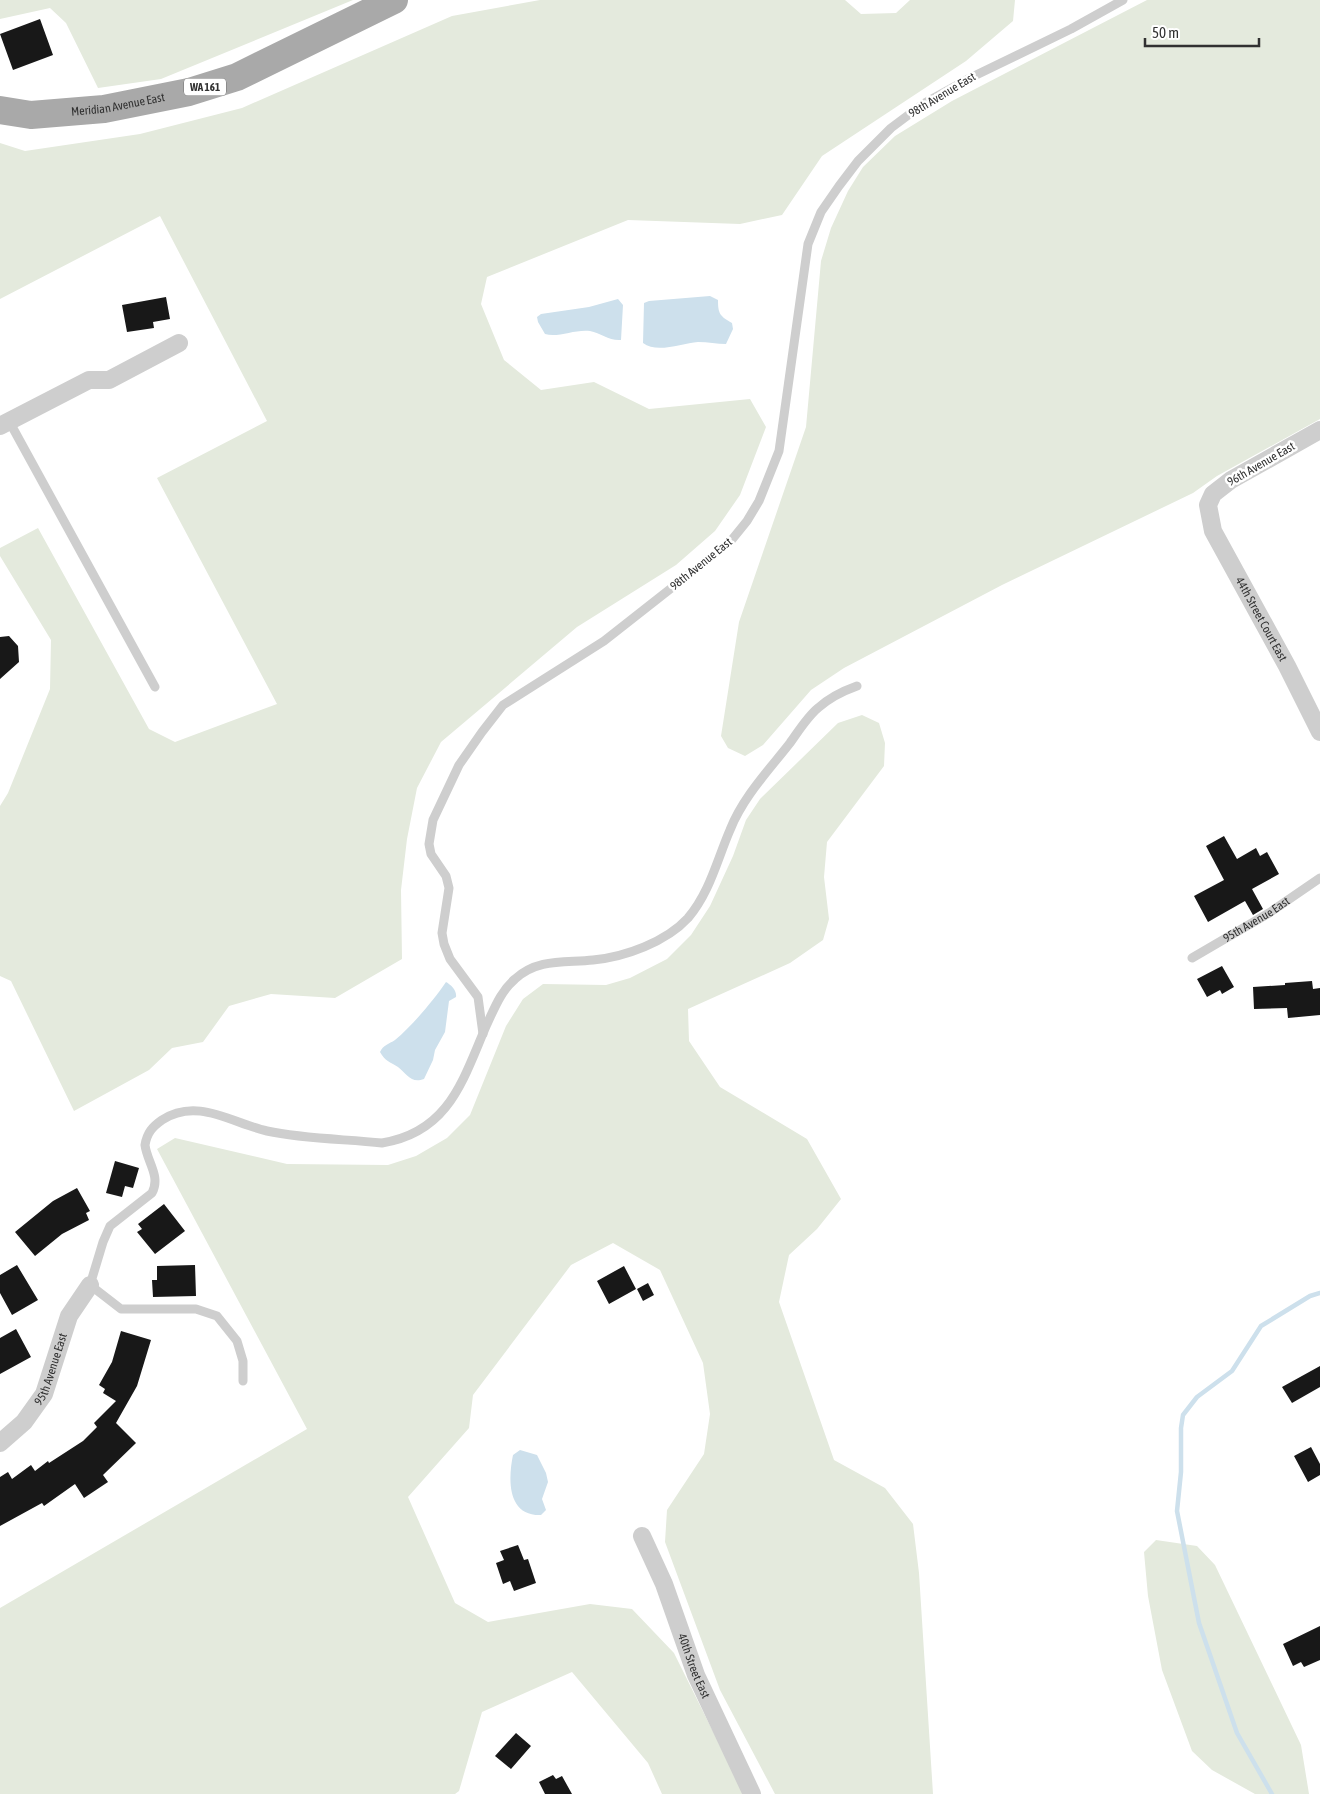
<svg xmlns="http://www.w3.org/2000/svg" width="1320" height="1794" viewBox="0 0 1320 1794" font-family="'Asap Condensed',sans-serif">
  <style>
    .green { fill: #e4eadd }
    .water { fill: #cde0ec }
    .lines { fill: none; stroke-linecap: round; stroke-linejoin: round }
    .stream { stroke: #cde0ec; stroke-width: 4.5 }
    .building { fill: #181818 }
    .service { stroke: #cecece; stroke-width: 9 }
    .minor { stroke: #cecece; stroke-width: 18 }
    .primary { stroke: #a9a9a9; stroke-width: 28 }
    .labels { text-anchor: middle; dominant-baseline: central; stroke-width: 5; stroke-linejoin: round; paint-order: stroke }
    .shield { fill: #fff; stroke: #6f6f6f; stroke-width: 1 }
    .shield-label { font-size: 11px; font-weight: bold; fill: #313131 }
    .street-label { font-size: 12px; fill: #313131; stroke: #fff }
  </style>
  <rect width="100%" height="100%" fill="#fff"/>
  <path class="green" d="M 0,0 L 353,0 L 161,79 L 98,88 L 66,23 L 50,8 L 0,19 Z
    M 540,0 L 845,0 L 861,14 L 896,13 L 910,0 L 1015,0 L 1013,21 L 966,61 L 822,156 L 782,215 L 740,224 L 628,220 L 487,277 L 481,304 L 504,360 L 541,390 L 594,382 L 649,409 L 750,399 L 766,427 L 740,495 L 715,531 L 676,565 L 577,627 L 441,742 L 417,788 L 407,839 L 401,890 L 402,959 L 335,998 L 271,994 L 229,1006 L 203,1042 L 172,1048 L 149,1070 L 74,1111 L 11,981 L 0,976 L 0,806 L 8,793 L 50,689 L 51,640 L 0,556 L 0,548 L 38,528 L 149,729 L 175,742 L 277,704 L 157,478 L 267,421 L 160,216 L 0,299 L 0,143 L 25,151 L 140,134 L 242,108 L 452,16 Z
    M 1147,0 L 1320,0 L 1320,419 L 1217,476 L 1193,493 L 1002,585 L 844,668 L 811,690 L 763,745 L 745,756 L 728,748 L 721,736 L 739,622 L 806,427 L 821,261 L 831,228 L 848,191 L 863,167 L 895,136 L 952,101 Z
    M 862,715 L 879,723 L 885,743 L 884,766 L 827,842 L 824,877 L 829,919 L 823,940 L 790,963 L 688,1009 L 689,1041 L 720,1087 L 807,1139 L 841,1199 L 817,1229 L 789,1255 L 779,1302 L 834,1460 L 885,1488 L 913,1524 L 919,1573 L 933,1794 L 775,1794 L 720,1690 L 665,1542 L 667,1510 L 704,1454 L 710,1414 L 703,1363 L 660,1270 L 613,1243 L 571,1265 L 473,1395 L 469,1428 L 408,1497 L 455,1603 L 488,1622 L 590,1604 L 632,1609 L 674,1653 L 744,1794 L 662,1794 L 648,1763 L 572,1672 L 482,1712 L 459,1791 L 455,1794 L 0,1794 L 0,1608 L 307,1429 L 157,1149 L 175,1138 L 287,1164 L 388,1165 L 416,1156 L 447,1138 L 470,1115 L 506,1026 L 523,999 L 543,984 L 606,985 L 630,978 L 667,959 L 691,935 L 710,906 L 733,856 L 746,820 L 760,799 L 838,723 Z
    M 1156,1540 L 1197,1546 L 1215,1565 L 1301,1745 L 1309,1794 L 1255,1794 L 1212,1770 L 1192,1751 L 1162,1670 L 1148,1596 L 1144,1552 Z"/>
  <path class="water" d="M 710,296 L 718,300 C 718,314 720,316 732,323 L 733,329 L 726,344 C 717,344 708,342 698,342 C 682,343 657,354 643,343 L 644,303 L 649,301 Z
    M 618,299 L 623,305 L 621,340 C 609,341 601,333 590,331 C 575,329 558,338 545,334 L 538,322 L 537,317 L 541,314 L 589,307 Z
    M 446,982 C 451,985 457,990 456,997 L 449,1001 L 445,1032 L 435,1050 L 433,1060 L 424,1079 C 411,1084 407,1074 398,1067 C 390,1062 385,1061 380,1052 C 383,1045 389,1044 395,1040 C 412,1026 433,1001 446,982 Z
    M 520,1450 L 537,1455 L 546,1473 L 548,1482 L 542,1499 L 546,1510 L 541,1515 C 507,1516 508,1479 513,1455 Z"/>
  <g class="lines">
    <path class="stream" d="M 1272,1794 L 1237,1733 L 1199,1623 L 1177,1511 L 1181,1472 L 1181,1428 L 1183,1415 L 1197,1397 L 1232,1371 L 1261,1326 L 1310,1296 L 1320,1293"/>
  </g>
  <path class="building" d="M 40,19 L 53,55 L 13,70 L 0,34 Z
    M 166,297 L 170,319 L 153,322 L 154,328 L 127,332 L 122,305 Z
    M 9,636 L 18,646 L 19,662 L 0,679 L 0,637 Z
    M 1224,836 L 1237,859 L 1256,848 L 1260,856 L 1267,852 L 1279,874 L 1252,889 L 1263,909 L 1253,915 L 1245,901 L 1208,922 L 1194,896 L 1224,880 L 1206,846 Z
    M 1222,966 L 1234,987 L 1222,994 L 1220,990 L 1207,997 L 1197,979 Z
    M 1312,981 L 1313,989 L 1320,988 L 1320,1015 L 1288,1018 L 1287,1008 L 1254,1009 L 1253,987 L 1285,985 L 1285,983 Z
    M 115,1161 L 139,1168 L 133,1188 L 125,1186 L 122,1197 L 106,1193 Z
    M 77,1188 L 90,1211 L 86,1213 L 89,1220 L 62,1234 L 35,1256 L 15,1232 L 53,1201 Z
    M 164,1204 L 185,1231 L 155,1254 L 137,1232 L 142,1229 L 138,1224 Z
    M 17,1265 L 38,1300 L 12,1315 L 0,1293 L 0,1275 Z
    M 195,1265 L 196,1296 L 153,1297 L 152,1280 L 157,1280 L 157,1266 Z
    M 624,1266 L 636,1289 L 609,1304 L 597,1281 Z
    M 648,1283 L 654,1295 L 643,1301 L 637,1289 Z
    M 16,1329 L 31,1357 L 0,1374 L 0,1338 Z
    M 121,1331 L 151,1340 L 137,1386 L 116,1423 L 136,1443 L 103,1475 L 108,1482 L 84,1498 L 75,1484 L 44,1506 L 42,1503 L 0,1526 L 0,1477 L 8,1472 L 12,1479 L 31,1465 L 35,1471 L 48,1461 L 49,1463 L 83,1441 L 97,1427 L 94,1423 L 116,1401 L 103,1393 L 105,1389 L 99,1385 L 112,1362 Z
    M 1320,1366 L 1320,1387 L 1292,1403 L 1282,1387 Z
    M 1311,1447 L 1320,1464 L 1320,1475 L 1308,1482 L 1294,1456 Z
    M 518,1545 L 524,1560 L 528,1559 L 536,1583 L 514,1591 L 510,1581 L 503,1584 L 496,1563 L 504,1560 L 500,1551 Z
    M 1320,1626 L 1320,1660 L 1304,1667 L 1301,1662 L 1293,1666 L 1283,1644 Z
    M 516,1733 L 531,1746 L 511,1769 L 495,1756 Z
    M 553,1775 L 556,1779 L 562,1776 L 572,1794 L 545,1794 L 539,1782 Z"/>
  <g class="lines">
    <g class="service">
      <path d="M 9,421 L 155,687"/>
      <path id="s1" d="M 1192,958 L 1269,913 L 1320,878"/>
      <path d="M 483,1034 L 478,997 L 450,959 L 444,944 L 442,933 L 449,888 L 446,876 L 431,854 L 429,844 L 433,820 L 459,765 L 482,732 L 503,705 L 604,641 L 730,542 L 747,521 L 759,501 L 779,451 L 808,244 L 821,212 L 839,186 L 858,161 L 891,128 L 923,104 L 972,77 L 1071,29 L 1123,0"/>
      <path d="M 243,1381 L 243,1361 L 237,1341 L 217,1316 L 196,1309 L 121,1309 L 90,1285 L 103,1242 L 110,1226 L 152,1193 C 161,1176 147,1162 145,1145 C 147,1133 152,1127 162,1120 C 197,1097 232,1123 267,1131 C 304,1139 344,1139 382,1143 C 450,1132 463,1079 487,1024 C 495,1007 501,991 515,979 C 538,958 565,963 593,960 C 625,957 666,942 688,918 C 710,892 717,860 730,830 C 743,797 769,770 790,743 C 798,732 807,717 818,708 C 829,698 843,691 857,686"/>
    </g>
    <g class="minor">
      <path d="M 0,426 L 89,380 L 109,380 L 179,343"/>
      <path id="s2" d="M 1320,430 L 1231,480 L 1213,494 L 1208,505 L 1213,531 L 1287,666 L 1320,732"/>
      <path id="s3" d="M 0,1443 L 24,1422 L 44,1394 L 69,1316 L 90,1285"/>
      <path id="s4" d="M 642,1536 L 664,1584 L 696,1675 L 752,1794"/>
    </g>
    <path class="primary" id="s5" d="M 0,110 L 31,115 L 104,109 L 189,92 L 237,77 L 394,0"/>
  </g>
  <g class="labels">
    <rect class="shield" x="184" y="78.5" width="42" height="17" rx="4"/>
    <g class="shield-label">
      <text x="205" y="87">WA 161</text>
    </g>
    <g class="street-label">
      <text transform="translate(942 95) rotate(-31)">98th Avenue East</text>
      <text stroke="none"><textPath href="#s5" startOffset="119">Meridian Avenue East</textPath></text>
      <text transform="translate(1261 464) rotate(-30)">96th Avenue East</text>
      <text transform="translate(701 564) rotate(-39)">98th Avenue East</text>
      <text stroke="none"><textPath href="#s2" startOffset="264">44th Street Court East</textPath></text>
      <text stroke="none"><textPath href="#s1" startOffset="75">95th Avenue East</textPath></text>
      <text stroke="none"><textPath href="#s3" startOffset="92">95th Avenue East</textPath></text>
      <text stroke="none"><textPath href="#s4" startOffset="140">40th Street East</textPath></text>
    </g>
  </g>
  <path d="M1145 38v8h114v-8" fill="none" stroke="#313131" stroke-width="2.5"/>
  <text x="1152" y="38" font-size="15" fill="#313131" stroke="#ffffff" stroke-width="4" paint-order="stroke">50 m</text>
</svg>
